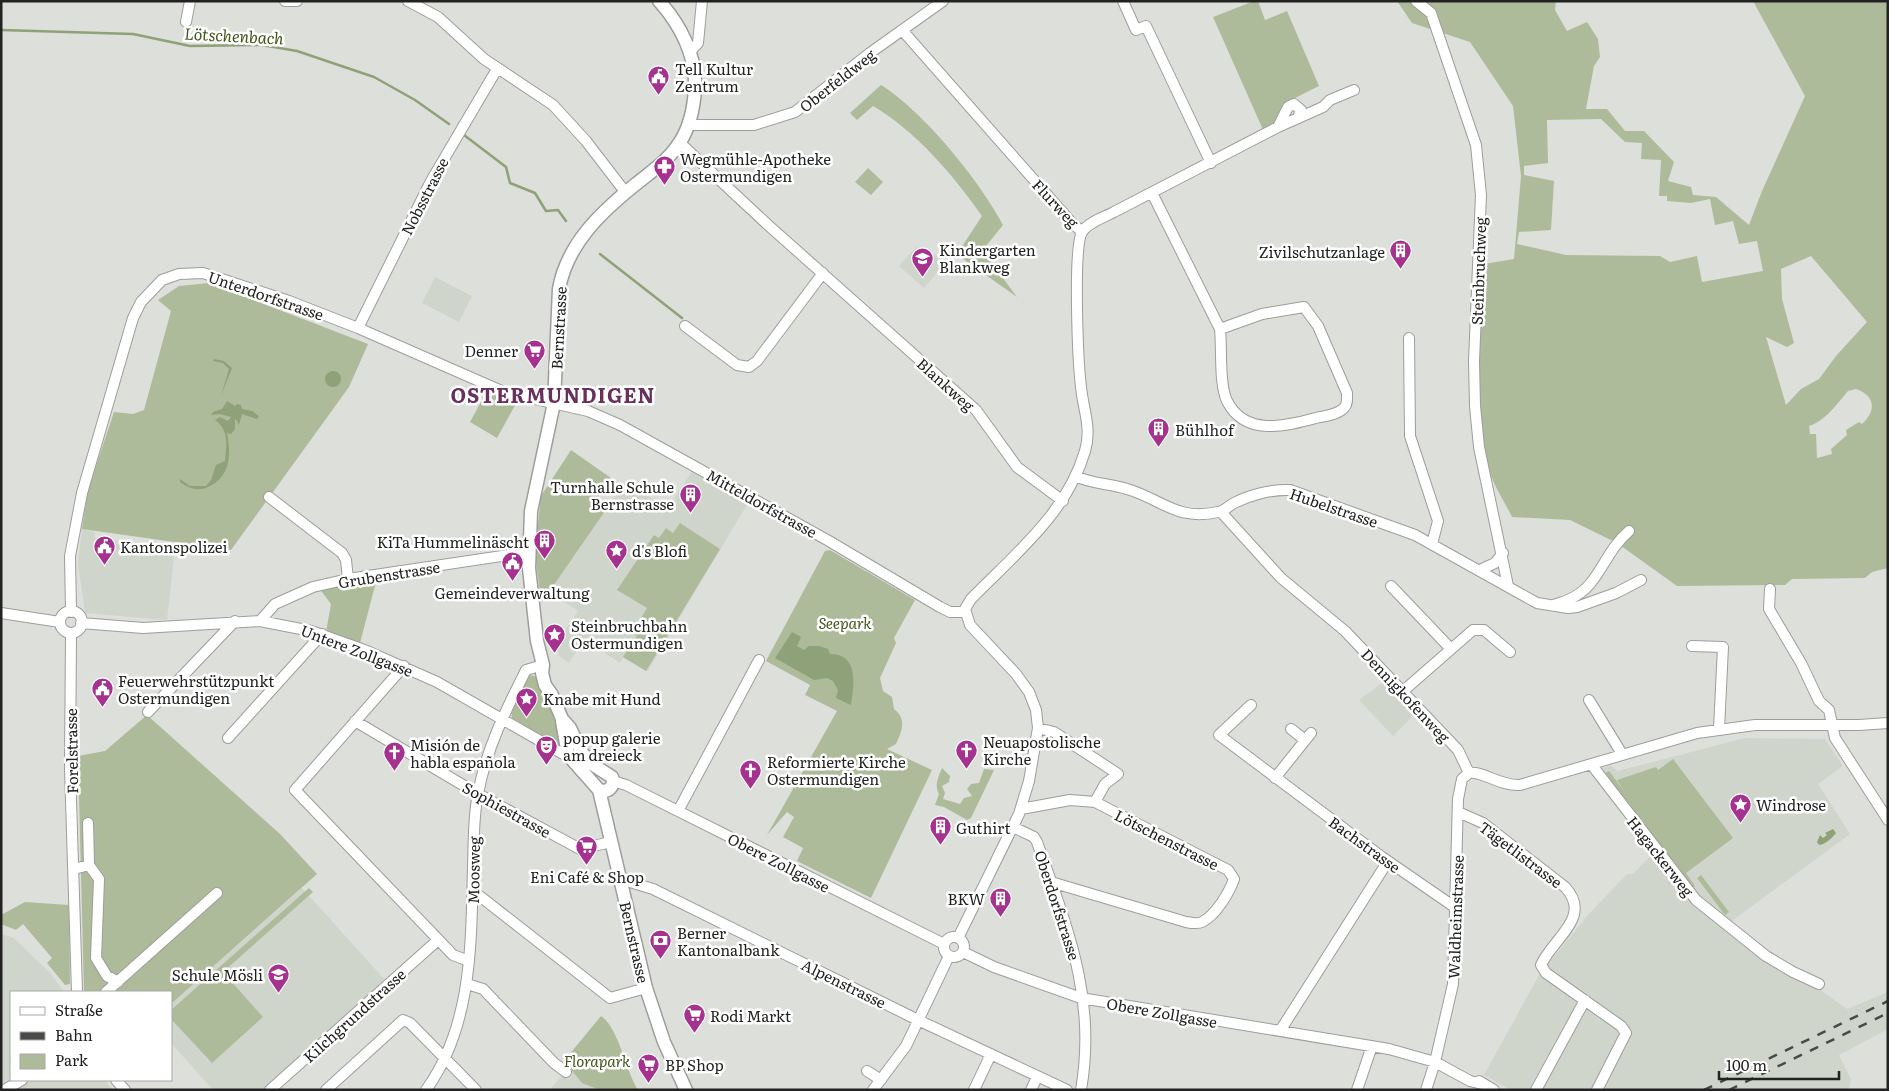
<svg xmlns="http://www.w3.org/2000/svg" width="1889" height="1091" viewBox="0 0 1889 1091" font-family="Literata,serif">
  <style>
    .built { fill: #d0d5cb }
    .green { fill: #adbb9a; fill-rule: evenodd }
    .water { fill: #8fa178 }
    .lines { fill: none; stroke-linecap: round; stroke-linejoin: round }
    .stream { stroke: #8fa178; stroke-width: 2.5 }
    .minor-casing { stroke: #9d9e9b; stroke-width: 12 }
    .major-casing { stroke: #9d9e9b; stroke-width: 15 }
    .minor { stroke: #fff; stroke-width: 10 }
    .major { stroke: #fff; stroke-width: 12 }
    .rail { stroke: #494a48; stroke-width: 2.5; stroke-dasharray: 9 9; stroke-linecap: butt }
    .labels { text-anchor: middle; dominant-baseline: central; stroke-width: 5; stroke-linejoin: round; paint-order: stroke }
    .poi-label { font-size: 15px; fill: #222221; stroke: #fff; text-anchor: start }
    .street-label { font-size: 15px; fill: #222221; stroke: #fff }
    .park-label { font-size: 15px; font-style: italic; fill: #43591c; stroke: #fff }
    .water-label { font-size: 16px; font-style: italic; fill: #41571a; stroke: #fff }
    .district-label { font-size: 20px; font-weight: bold; letter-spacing: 1px; fill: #69305c; stroke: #fff }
  </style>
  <rect width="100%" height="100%" fill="#dddfdb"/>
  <path class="built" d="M 916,247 L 948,260 L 924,288 L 899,266 Z
    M 435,277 L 472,296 L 459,322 L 422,303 Z
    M 693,470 L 748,503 L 648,671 L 623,658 L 620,663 L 584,640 L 569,663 L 559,656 L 556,644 L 578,611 L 549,592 L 625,483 L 668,508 Z
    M 82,529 L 95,532 L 94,538 L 175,549 L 167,620 L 85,613 L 78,563 Z
    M 1382,683 L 1390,691 L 1394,691 L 1415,714 L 1393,736 L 1359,700 Z
    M 1745,738 L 1825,739 L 1843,766 L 1818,784 L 1850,834 L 1729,923 L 1700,901 L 1598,769 L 1611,766 L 1618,771 Z
    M 1654,852 L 1692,898 L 1847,1009 L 1888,992 L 1888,1029 L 1839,1055 L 1851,1079 L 1849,1090 L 1511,1090 L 1484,1075 L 1539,975 L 1587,916 L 1627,874 L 1633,874 Z
    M 302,888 L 386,981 L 264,1090 L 213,1090 L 171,1043 L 171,1004 Z
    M 1,934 L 14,938 L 51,974 L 64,992 L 11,992 L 11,1078 L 1,1084 Z
    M 570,1067 L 618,1090 L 549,1090 Z
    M 31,1080 L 104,1080 L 113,1090 L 13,1090 Z"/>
  <path class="green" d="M 1254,1 L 1258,1 L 1265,20 L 1287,11 L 1319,86 L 1285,103 L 1278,121 L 1264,132 L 1213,17 Z
    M 1397,1 L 1556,1 L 1555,10 L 1567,31 L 1587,22 L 1598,39 L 1600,57 L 1594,66 L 1586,109 L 1607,109 L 1625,131 L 1644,131 L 1674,162 L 1668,181 L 1691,187 L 1693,195 L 1716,197 L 1749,225 L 1762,191 L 1805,96 L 1753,1 L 1888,1 L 1888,568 L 1872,572 L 1865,578 L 1792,579 L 1785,585 L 1677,586 L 1617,543 L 1570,520 L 1512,517 C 1505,502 1493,485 1489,469 C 1472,402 1480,332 1484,264 L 1514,259 L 1521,176 L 1513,106 L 1470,42 L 1412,23 ZM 1601,119 L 1625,142 L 1642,143 L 1641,159 L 1661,160 L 1659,196 L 1667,196 L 1667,201 L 1691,203 L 1710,199 L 1715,225 L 1733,221 L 1739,244 L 1757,241 L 1763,271 L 1702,282 L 1697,256 L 1670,262 L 1660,256 L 1566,255 L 1517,244 L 1519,232 L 1551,230 L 1554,181 L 1524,175 L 1524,166 L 1548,163 L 1547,120 ZM 1811,256 L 1867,322 L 1836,356 L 1819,379 L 1801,389 L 1786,405 L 1766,337 L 1787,347 L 1794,343 L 1782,299 L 1781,269 ZM 1856,389 C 1876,396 1876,411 1862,424 L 1859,422 L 1846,430 L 1847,435 L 1831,449 L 1832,454 L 1817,458 L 1816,434 L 1810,434 L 1809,426 C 1825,421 1837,404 1848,391 Z
    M 881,85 C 923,111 980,181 1003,225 L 986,246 L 985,254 L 1017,297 L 963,259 L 961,248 L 982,216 C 953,175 917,132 873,106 L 857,120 L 850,113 Z
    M 868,168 L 883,182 L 871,195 L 855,182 Z
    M 209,283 L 368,344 L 349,387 L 231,550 L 82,529 L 88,490 L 114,412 L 133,414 L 144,410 L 171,311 L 158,300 L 179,286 Z
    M 487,391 L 518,400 L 497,438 L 470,422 Z
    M 571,450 L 611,478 L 597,497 L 608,507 L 549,592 L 540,593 L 535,553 L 541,496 Z
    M 680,523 L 720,549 L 646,671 L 623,657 L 637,636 L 632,633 L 647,608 L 617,590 L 654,535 L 659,538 L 666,528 L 673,533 Z
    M 830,550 L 915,600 L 894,638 L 896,643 L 880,678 L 883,691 L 892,697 L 894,709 C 907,719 902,731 896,744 L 887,749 L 932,770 L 871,898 L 797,861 L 803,848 L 783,837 L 794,817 L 787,812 L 767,835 L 837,711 L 805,695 L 810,685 L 766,661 L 825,551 Z
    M 377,578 L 360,643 L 326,632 L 331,604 L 319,588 Z
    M 529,675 L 538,677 C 545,697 560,724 560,744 L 553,743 L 512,719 L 511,710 Z
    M 147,715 L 280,834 L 317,874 L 171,1004 L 171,992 L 84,992 L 78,756 L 105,751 Z
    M 1673,759 L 1733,838 L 1686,873 L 1695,886 L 1692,889 L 1605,773 L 1609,771 L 1625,792 L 1617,780 L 1656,767 L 1658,770 Z
    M 942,768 L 950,776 L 949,782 L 942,786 L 945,793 L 943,799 L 960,804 L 964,798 L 972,796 L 967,789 L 971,784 L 979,783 L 984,769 L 994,770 L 971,818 L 967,820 L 944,807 L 935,805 L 939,794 C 934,785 938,778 942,768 Z
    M 1701,875 L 1729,912 L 1725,915 L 1697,878 Z
    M 309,888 L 313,892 L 223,972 L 263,1017 L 212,1063 L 171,1019 L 171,1010 Z
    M 25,902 L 69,905 L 70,984 L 65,985 L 47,963 L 52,958 L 23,924 L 16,930 L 1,924 L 1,915 Z
    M 601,1016 C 619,1028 625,1070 638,1090 L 600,1090 L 582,1083 L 564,1061 Z"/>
  <path class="water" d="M 214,359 L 224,361 L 232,368 L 221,396 L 229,369 L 223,363 L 213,361 Z
    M325 379a8 8 0 1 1 16 0a8 8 0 1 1-16 0Z
    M 227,401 L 235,406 L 237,404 L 241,405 L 242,409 L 252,411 L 259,416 L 257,419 L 242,414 L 239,425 L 235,418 L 235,429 L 231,434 L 227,433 C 231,455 231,475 210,486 C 199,492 190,489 180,482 L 180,479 L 190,486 L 206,486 L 211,480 L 216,465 L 225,461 C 226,445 230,431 215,420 L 220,417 L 228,421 L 231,417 L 220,414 L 211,415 L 213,412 L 222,409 Z
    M 792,632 L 801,637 L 797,646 L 804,650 L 809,646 L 819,646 L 828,649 L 830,654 C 859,654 854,684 851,705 L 836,698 L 838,690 L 833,681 L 827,678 L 814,680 L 775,658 Z
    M 1833,829 L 1836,833 C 1832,838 1826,844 1819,845 L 1817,842 L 1820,835 L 1823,838 L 1827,835 L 1825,833 Z"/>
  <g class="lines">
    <path class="stream" d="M 1,30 L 133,34 L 190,46 L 262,45 L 297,51 L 374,77 L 415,100 L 449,124
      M 464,135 L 506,167 L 510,183 L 535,193 L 546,211 L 558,210 L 566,221
      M 600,254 L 682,318"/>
    <defs>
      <path id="minor" d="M 285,1 L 297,1
        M 408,1 L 438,17 L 484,59 L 553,105 L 586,141 L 626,193
        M 1123,1 L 1136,30 L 1146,26 L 1211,163
        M 1416,1 L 1431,13 L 1476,145 L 1481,195 L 1474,361 L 1475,406 L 1479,447 L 1508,586
        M 186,22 L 190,1
        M 902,30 L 1071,222 L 1082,232
        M 689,53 L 698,43 L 702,1
        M 689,125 L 754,125 L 795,112 L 870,53 L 943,1
        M 1278,127 L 1288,107 L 1294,104 L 1301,110 L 1298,118
        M 680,143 L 768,225 L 976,410 L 1017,467 L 1063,501
        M 1152,193 L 1220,329 L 1262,314 L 1304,307 L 1318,326 L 1347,393 C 1347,398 1348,404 1344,408 C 1337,415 1325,416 1316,418 C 1286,426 1245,437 1227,401 C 1219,384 1222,348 1220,329
        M 685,326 L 737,365 L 749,367 L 757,361 L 823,273
        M 358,328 L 431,181 L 497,69
        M 1409,338 L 1410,436 L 1438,521 L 1432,544
        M 1075,476 C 1095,485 1109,483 1127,489 C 1164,500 1176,521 1218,512 C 1225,511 1228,506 1234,503 C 1250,495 1272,489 1290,490 L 1415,535 L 1537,603 L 1568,608 L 1577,607 L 1616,593 L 1641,580
        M 269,497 L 342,553 L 346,560 L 348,579
        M 1221,512 L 1281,578 L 1345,631 L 1458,750 L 1469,773
        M 1480,570 L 1495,563 L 1503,553
        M 1391,586 L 1451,649
        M 1770,589 L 1769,609 L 1801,663 L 1819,701 L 1829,710 L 1835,738 L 1888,820
        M 1556,604 C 1601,593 1598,558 1629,531
        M60 622a11 11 0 1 1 22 0a11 11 0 1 1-22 0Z
        M 71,612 L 70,556 L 82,493 L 133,318 L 141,302 L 162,280 L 179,274 L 203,273 L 289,301 L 358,328 L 504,392 L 588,411 L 620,425 L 829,541 L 940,607 L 950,612 L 965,612
        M 1,613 L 60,622
        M 260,621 L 275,604 L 313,587 L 348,579 L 528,552
        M 81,623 L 143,628 L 260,621 L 311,631 L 367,651 L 437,682 L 570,758
        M 71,633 L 70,768 L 77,992
        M 1692,646 L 1723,647 L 1719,729
        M 404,666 L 295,790 L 453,955 L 469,961
        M 1402,692 L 1473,630 L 1484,630 L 1510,652
        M 1589,700 L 1622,754
        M 1251,705 L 1219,735 L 1382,857 L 1456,908
        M 148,712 L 235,621
        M 355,721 L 478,794 L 580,849 L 611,842
        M 1291,729 L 1305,740
        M 228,738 L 322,634
        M 1591,764 L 1696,900 L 1766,956 L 1793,972 L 1819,984
        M 1469,773 C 1481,770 1499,786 1520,785 L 1697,733 L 1755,725 L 1859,725 L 1888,723
        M 1275,778 L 1311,733
        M 613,781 L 626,785 L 944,944
        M 1021,809 L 1070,800 L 1095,802 L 1105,784 L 1118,774 L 1054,732 L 1038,728
        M 678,811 L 759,660
        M 1458,812 L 1483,823 L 1565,887 C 1593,917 1553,938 1541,965 L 1546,973 L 1621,1026 L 1626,1033 L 1597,1090
        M 88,823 L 89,865
        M 1013,827 L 1034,837 L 1037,842 C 1067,927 1097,998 1081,1090
        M 74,869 L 89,865 L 99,879 L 96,958 L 107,976 L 118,982
        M 620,879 L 653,889 L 918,1020 L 1067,1090
        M 1051,882 L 1186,922 C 1191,923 1198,924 1202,922 C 1216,915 1229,893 1234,879 L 1228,870 L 1095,802
        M 472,890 L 610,998 L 646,988
        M944 947a10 10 0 1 1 20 0a10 10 0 1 1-20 0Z
        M 958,938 L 1019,814 L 1029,781 L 1038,728 L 1036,710 L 1029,692 L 1016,674 L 970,625 L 965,609 L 971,599 C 1015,554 1067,513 1085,451 C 1092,428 1083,409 1081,387 C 1078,363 1073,248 1082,232 C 1088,222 1105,217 1114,212 L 1278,127 L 1323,107 L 1330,100 L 1354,90
        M 963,952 L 994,967 L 1081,998 L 1389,1049 L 1435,1062 L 1470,1081 L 1482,1084
        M 467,984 L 483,989 L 554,1063 L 566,1072
        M 106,992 L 217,893
        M 1280,1031 L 1388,861
        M 867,1071 L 881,1080
        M 116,1080 L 125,1090
        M 1479,1081 L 1494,1090
        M 4,1090 L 22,1080
        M 270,1090 L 438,940
        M 326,1090 L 403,1020 L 410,1023 L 476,1090
        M 426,1090 C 473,1025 471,942 473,866 C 474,842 473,817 478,794 C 486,749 506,710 526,670 L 543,665
        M 873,1090 L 906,1046 L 949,956
        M 974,1090 L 991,1054
        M 1031,1090 L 1037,1077
        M 1357,1090 L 1372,1046
        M 1426,1090 L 1435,1062 L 1453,984 L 1458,799 L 1462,779 L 1469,773
        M 1536,1090 L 1585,1000"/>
      <path id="major" d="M 562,721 L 568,755 L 599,790 L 646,988 L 664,1042 L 686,1090
        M 599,790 C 609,793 615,786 612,777 L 590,763 L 581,751 L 570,728 L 562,719 L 552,695 L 545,685 L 542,673 L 543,665 L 537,641 L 529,568 L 531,511 L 554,403 L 559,289 C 567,244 601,212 636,184 C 652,171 669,160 680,142 C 691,125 694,107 695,88 C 697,57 680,24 659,1"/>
    </defs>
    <use href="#minor" class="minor-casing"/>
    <use href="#major" class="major-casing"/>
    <use href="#minor" class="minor"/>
    <use href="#major" class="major"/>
    <path class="rail" d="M 1704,1090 L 1888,1001
      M 1729,1090 L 1888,1013"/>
  </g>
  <defs>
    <symbol id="civic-pin" viewBox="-11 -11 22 30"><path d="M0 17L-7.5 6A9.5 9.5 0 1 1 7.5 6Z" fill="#a4328e" stroke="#fff"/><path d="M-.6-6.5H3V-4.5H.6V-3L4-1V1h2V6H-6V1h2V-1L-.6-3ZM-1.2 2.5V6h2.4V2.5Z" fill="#fff"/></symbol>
    <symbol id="pharmacy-pin" viewBox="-11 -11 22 30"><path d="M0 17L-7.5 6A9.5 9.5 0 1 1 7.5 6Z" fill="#a4328e" stroke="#fff"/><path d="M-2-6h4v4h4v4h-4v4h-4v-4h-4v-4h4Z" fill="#fff"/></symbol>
    <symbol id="building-pin" viewBox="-11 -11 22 30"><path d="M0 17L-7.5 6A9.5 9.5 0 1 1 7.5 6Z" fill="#a4328e" stroke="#fff"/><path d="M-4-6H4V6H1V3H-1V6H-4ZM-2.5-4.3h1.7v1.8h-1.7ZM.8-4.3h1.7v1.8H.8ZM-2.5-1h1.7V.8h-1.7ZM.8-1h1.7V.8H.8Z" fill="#fff"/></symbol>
    <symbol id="school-pin" viewBox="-11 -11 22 30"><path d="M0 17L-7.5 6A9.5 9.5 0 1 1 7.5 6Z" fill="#a4328e" stroke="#fff"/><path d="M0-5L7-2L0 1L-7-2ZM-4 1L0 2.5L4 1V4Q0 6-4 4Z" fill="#fff"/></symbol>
    <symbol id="supermarket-pin" viewBox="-11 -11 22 30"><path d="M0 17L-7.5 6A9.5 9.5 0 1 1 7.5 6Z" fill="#a4328e" stroke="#fff"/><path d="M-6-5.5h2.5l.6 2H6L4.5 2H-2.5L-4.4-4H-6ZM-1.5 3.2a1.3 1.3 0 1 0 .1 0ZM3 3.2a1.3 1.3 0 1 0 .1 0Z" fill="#fff"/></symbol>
    <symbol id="sight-pin" viewBox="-11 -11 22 30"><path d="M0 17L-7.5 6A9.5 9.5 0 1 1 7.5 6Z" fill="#a4328e" stroke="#fff"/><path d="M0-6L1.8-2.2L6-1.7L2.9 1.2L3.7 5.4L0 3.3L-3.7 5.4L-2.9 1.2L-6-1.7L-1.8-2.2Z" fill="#fff"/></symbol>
    <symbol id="theatre-pin" viewBox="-11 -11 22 30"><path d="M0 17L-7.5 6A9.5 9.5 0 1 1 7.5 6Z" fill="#a4328e" stroke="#fff"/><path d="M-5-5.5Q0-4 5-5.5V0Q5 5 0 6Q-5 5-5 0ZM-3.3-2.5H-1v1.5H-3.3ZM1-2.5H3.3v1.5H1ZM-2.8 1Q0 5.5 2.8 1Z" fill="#fff"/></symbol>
    <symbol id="church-pin" viewBox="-11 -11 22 30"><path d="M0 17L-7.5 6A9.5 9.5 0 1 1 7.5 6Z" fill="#a4328e" stroke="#fff"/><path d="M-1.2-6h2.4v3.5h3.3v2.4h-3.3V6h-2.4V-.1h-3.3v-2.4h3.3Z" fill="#fff"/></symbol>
    <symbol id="bank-pin" viewBox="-11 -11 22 30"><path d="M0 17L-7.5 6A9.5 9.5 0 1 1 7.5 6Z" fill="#a4328e" stroke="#fff"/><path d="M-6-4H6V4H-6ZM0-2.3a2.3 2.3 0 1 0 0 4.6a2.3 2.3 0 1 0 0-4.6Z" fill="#fff"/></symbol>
  </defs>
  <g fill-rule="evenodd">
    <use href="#civic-pin" x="646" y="64" width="25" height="34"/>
    <use href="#pharmacy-pin" x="652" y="154" width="25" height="34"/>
    <use href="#building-pin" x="1388" y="238" width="25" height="34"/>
    <use href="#school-pin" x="910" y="246" width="25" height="34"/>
    <use href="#supermarket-pin" x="522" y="338" width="25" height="34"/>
    <use href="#building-pin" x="1146" y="416" width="25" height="34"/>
    <use href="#building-pin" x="678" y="482" width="25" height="34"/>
    <use href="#building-pin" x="532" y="528" width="25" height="34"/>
    <use href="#civic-pin" x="92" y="534" width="25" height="34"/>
    <use href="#sight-pin" x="604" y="538" width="25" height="34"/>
    <use href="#civic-pin" x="500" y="550" width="25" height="34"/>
    <use href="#sight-pin" x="542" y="622" width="25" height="34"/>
    <use href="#civic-pin" x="90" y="676" width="25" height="34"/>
    <use href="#sight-pin" x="514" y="686" width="25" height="34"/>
    <use href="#theatre-pin" x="534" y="734" width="25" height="34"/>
    <use href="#church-pin" x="954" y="738" width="25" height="34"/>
    <use href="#church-pin" x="382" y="740" width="25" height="34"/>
    <use href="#church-pin" x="738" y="758" width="25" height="34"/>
    <use href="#sight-pin" x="1728" y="792" width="25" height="34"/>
    <use href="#building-pin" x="928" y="814" width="25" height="34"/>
    <use href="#supermarket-pin" x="574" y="834" width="25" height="34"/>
    <use href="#building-pin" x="988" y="886" width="25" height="34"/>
    <use href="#bank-pin" x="648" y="928" width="25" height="34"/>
    <use href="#school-pin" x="266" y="962" width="25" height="34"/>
    <use href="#supermarket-pin" x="682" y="1002" width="25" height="34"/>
    <use href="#supermarket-pin" x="636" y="1052" width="25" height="34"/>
  </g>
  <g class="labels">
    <g class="poi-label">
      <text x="675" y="68">Tell Kultur<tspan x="675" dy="17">Zentrum</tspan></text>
      <text x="680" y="158">Wegmühle-Apotheke<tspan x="680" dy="17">Ostermundigen</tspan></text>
      <text x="939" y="249">Kindergarten<tspan x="939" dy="17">Blankweg</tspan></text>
      <text x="1385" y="251" text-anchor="end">Zivilschutzanlage</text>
      <text x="518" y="350" text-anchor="end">Denner</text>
      <text x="1175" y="429">Bühlhof</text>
      <text x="674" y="486" text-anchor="end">Turnhalle Schule<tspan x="674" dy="17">Bernstrasse</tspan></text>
      <text x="529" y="541" text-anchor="end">KiTa Hummelinäscht</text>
      <text x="120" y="546">Kantonspolizei</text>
      <text x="632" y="550">d's Blofi</text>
      <text x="512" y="592" text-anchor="middle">Gemeindeverwaltung</text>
      <text x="571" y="625">Steinbruchbahn<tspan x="571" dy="17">Ostermundigen</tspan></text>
      <text x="118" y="680">Feuerwehrstützpunkt<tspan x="118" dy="17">Ostermundigen</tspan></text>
      <text x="543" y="698">Knabe mit Hund</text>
      <text x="563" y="737">popup galerie<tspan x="563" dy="17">am dreieck</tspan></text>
      <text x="983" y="741">Neuapostolische<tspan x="983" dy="17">Kirche</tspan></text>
      <text x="410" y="744">Misión de<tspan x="410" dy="17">habla española</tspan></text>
      <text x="767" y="761">Reformierte Kirche<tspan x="767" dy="17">Ostermundigen</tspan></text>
      <text x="1756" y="804">Windrose</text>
      <text x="956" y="827">Guthirt</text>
      <text x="587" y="876" text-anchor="middle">Eni Café &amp; Shop</text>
      <text x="985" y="898" text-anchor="end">BKW</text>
      <text x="677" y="932">Berner<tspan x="677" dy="17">Kantonalbank</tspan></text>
      <text x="263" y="974" text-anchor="end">Schule Mösli</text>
      <text x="710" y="1015">Rodi Markt</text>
      <text x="665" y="1064">BP Shop</text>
    </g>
    <g class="street-label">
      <text transform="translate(837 80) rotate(-38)">Oberfeldweg</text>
      <text transform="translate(424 196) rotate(-63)">Nobsstrasse</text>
      <text transform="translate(1056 203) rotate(47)">Flurweg</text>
      <text transform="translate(1478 271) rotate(-88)">Steinbruchweg</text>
      <text transform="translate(266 295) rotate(19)">Unterdorfstrasse</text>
      <text transform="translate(558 328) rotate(-87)">Bernstrasse</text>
      <text transform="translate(946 384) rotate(42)">Blankweg</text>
      <text transform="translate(762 503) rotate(29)">Mitteldorfstrasse</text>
      <text transform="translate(1334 507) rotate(19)">Hubelstrasse</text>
      <text transform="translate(389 574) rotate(-9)">Grubenstrasse</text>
      <text transform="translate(357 650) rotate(21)">Untere Zollgasse</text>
      <text transform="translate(1406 695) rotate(47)">Dennigkofenweg</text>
      <text transform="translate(71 751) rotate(-91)">Forelstrasse</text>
      <text transform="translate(507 809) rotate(29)">Sophiestrasse</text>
      <text transform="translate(1167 839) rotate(27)">Lötschenstrasse</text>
      <text transform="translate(1365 844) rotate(36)">Bachstrasse</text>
      <text transform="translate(1521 854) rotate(37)">Tägetlistrasse</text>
      <text transform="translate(1661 856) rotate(52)">Hagackerweg</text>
      <text transform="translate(779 862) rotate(27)">Obere Zollgasse</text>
      <text transform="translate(473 870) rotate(-89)">Moosweg</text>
      <text transform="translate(1058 905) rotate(72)">Oberdorfstrasse</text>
      <text transform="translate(1455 917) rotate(-88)">Waldheimstrasse</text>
      <text transform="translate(635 942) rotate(77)">Bernstrasse</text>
      <text transform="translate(844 983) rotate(26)">Alpenstrasse</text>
      <text transform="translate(1162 1012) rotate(10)">Obere Zollgasse</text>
      <text transform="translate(354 1015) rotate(-42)">Kilchgrundstrasse</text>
    </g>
    <g class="park-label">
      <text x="845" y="622">Seepark</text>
      <text x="597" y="1060">Florapark</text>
    </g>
    <g class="water-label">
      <text transform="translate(234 35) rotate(3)">Lötschenbach</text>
    </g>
    <g class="district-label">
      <text x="553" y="394">OSTERMUNDIGEN</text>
    </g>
  </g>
  <rect width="1889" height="1091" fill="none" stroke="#222221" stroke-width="5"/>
  <rect x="10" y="991" width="162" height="90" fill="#ffffff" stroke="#a7a7a6"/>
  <rect x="20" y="1007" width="25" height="8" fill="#ffffff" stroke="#a7a7a6"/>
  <text x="55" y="1016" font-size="15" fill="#222221">Straße</text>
  <rect x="20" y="1032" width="25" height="8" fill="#494a48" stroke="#a7a7a6"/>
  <text x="55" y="1041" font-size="15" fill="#222221">Bahn</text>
  <rect x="20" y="1054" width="25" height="15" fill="#adbb9a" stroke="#a7a7a6"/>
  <text x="55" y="1066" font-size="15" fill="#222221">Park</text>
  <path d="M1719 1071v8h120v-8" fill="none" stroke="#222221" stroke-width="2.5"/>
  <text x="1726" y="1071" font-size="15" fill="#222221" stroke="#ffffff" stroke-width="4" paint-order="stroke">100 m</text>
</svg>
